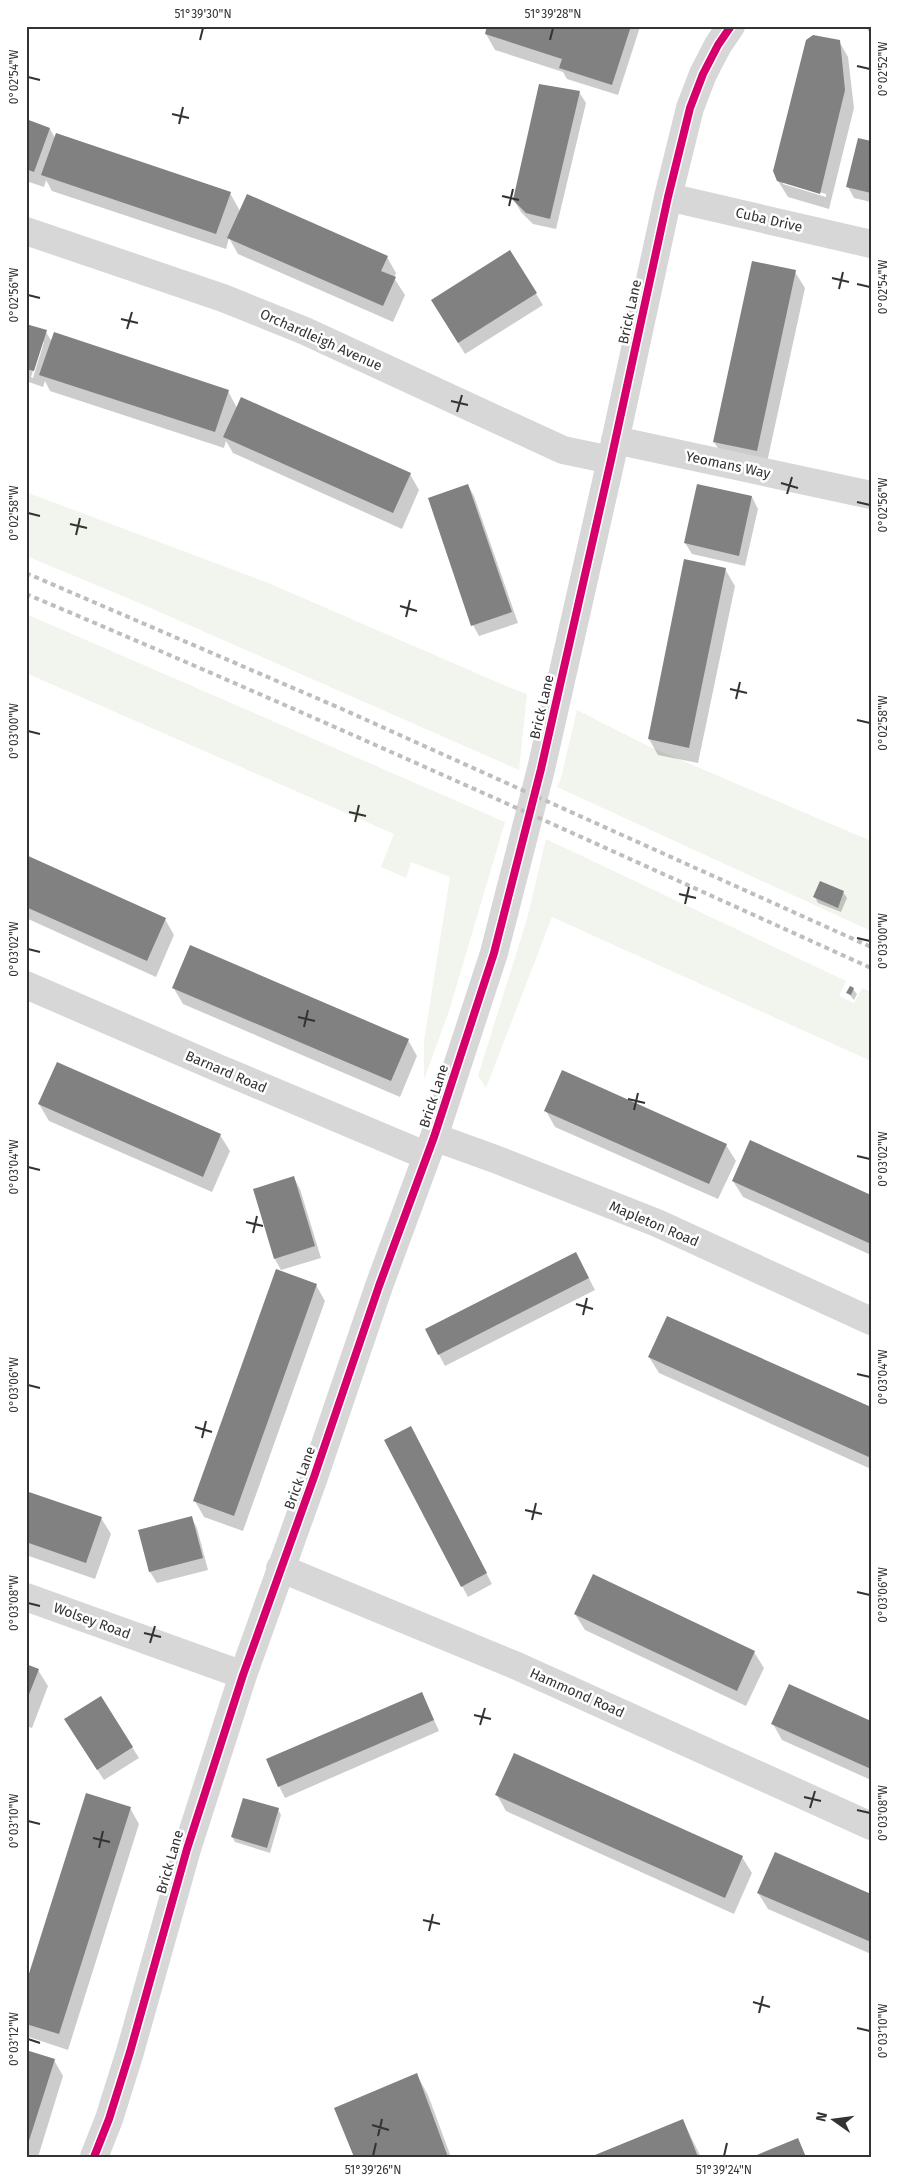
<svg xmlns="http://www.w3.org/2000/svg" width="897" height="2183" viewBox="0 0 897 2183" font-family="'Fira Sans',sans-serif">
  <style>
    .green { fill: #f1f5ed }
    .shadow { fill: #0003; fill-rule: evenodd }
    .building { fill: #818181 }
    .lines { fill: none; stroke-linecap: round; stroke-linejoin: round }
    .minor { stroke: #d7d7d7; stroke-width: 28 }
    .rail { stroke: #bebebe; stroke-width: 4; stroke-dasharray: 5 4; stroke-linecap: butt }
    .cycleway-casing { stroke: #fff; stroke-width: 11 }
    .cycleway { stroke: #d6006c; stroke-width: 8 }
    .ticks { fill: none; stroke: #333; stroke-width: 2 }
    .labels { text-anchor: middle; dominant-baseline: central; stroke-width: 5; stroke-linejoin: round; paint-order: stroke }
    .street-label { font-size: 14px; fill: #333; stroke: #fff }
    .neatline { fill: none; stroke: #333; stroke-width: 2 }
    .ticks-label { font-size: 12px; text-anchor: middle; fill: #333 }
  </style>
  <rect width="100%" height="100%" fill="#fff"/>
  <path class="green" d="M 26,492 L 266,582 L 506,686 L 527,694 L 519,770 L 130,599 L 26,556 Z
    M 26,614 L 505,822 L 450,1008 L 424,1080 L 424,1041 L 450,877 L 411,862 L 406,878 L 381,867 L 394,834 L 26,673 Z
    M 577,710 L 648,746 L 871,841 L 871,931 L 557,787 L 561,778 Z
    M 546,839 L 846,981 L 839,996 L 854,1003 L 862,988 L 871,992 L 871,1061 L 552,917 L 486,1088 L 478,1076 L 527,919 Z"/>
  <path class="shadow" d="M 488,26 L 640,26 L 640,27 L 618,95 L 567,79 L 563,72 L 495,50 L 486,34 Z
    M 865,26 L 871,26 L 871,35 Z
    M 839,41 L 848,57 L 854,108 L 829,209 L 788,197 L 778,181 ZM 783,182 L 826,194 L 826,197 L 783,184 Z
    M 579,92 L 586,103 L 556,229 L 533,224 L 521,212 L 514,200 Z
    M 26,121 L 50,129 L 55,138 L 230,193 L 240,211 L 387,257 L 396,273 L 394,278 L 405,295 L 393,322 L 238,254 L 229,238 L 226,249 L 52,191 L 46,180 L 44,187 L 26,181 Z
    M 871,142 L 871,202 L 854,198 L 848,187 Z
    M 510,252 L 543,305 L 465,354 L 439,312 Z
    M 795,272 L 805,288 L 766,467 L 724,458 L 714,442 Z
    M 26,325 L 46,332 L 52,342 L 228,391 L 237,408 L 410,474 L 419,490 L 402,529 L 233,453 L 226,441 L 224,448 L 50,391 L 45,381 L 43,387 L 26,381 ZM 42,342 L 44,342 L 33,378 L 31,377 Z
    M 468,485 L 474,496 L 518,623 L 479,636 L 473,625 Z
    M 752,497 L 758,509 L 745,566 L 692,554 L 685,543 Z
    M 725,569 L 735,586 L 698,763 L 658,755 L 649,739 Z
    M 26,856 L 165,919 L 174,935 L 156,977 L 26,918 Z
    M 843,892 L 847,898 L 841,912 L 818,903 L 815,897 Z
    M 173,987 L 408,1040 L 417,1056 L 400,1097 L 183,1004 Z
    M 853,989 L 857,994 L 854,1000 L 848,993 Z
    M 39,1104 L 220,1135 L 230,1151 L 212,1192 L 49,1121 Z
    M 546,1111 L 726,1145 L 736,1161 L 718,1199 L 555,1127 Z
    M 294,1178 L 300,1189 L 321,1258 L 281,1270 L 275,1259 Z
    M 733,1181 L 871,1197 L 871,1255 L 743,1197 Z
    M 582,1265 L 595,1290 L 445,1366 L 426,1330 Z
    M 316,1285 L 325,1301 L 243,1531 L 204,1517 L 195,1501 Z
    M 649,1357 L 871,1409 L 871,1469 L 659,1373 Z
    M 417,1439 L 492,1584 L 468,1597 L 462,1586 Z
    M 26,1492 L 101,1518 L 111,1534 L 95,1579 L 26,1555 Z
    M 191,1517 L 197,1528 L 208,1570 L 157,1583 L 150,1572 L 139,1530 Z
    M 575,1614 L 754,1652 L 764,1668 L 746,1706 L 585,1630 Z
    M 26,1665 L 38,1670 L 48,1686 L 32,1728 L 26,1726 Z
    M 422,1693 L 439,1731 L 285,1798 L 279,1786 Z
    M 871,1722 L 871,1780 L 782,1740 L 773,1724 Z
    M 72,1731 L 132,1747 L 139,1758 L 104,1780 Z
    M 497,1795 L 742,1857 L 752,1873 L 734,1914 L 506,1811 Z
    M 130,1808 L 139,1824 L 68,2050 L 26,2036 L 26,1987 Z
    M 278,1809 L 281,1815 L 270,1853 L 235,1842 L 232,1837 Z
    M 758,1893 L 871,1895 L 871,1954 L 768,1909 Z
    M 26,2051 L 54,2060 L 63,2076 L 38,2157 L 26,2157 Z
    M 417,2075 L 428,2095 L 451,2157 L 355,2157 Z
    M 683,2121 L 701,2157 L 593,2157 Z"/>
  <path class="building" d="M 487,26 L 631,26 L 612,85 L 559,68 L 562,59 L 485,34 Z
    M 813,35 L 840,40 L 845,90 L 820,194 L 777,181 L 773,171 L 806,40 Z
    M 539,84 L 580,91 L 550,219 L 526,213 L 513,200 Z
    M 26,119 L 50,128 L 34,172 L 26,169 Z
    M 56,133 L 231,192 L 216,234 L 41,175 Z
    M 858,138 L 871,141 L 871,193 L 846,187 Z
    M 247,194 L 388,256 L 381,271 L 396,277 L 383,306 L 227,238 Z
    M 510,250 L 537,293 L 458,343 L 431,300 Z
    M 752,261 L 796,270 L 757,451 L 713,442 Z
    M 26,324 L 47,330 L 34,371 L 26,369 Z
    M 54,332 L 229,390 L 215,432 L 39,375 Z
    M 241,397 L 411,473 L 393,513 L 223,437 Z
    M 468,484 L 512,612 L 471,626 L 428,498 Z
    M 697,484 L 752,496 L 739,556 L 684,543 Z
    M 684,559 L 726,568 L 689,748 L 648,739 Z
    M 26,855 L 166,918 L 147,961 L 26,907 Z
    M 820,881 L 844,891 L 838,908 L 813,897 Z
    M 190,945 L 409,1039 L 391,1081 L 172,988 Z
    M 850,986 L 854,988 L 851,995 L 846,993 Z
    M 57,1062 L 221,1134 L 203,1177 L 38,1104 Z
    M 562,1070 L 727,1144 L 709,1184 L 544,1111 Z
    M 750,1140 L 871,1195 L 871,1244 L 732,1181 Z
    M 294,1176 L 315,1246 L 274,1259 L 253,1189 Z
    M 576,1252 L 589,1278 L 438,1355 L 425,1329 Z
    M 276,1269 L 317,1284 L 234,1516 L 193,1501 Z
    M 667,1316 L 871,1407 L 871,1458 L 648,1357 Z
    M 411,1426 L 487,1573 L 461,1587 L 384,1440 Z
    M 26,1491 L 102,1517 L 86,1563 L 26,1542 Z
    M 192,1516 L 203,1558 L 149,1572 L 138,1530 Z
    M 593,1574 L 755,1651 L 737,1691 L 574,1614 Z
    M 26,1664 L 39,1669 L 26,1702 Z
    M 789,1684 L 871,1721 L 871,1769 L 771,1724 Z
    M 422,1692 L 434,1720 L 278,1787 L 266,1759 Z
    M 101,1696 L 133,1747 L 97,1770 L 64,1719 Z
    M 514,1753 L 743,1856 L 725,1898 L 495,1795 Z
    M 86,1793 L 131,1807 L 59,2034 L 26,2024 L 26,1983 Z
    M 243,1798 L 279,1808 L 267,1848 L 231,1837 Z
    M 775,1852 L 871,1894 L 871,1942 L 757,1893 Z
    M 26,2050 L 55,2059 L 27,2147 L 26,2147 Z
    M 417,2073 L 448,2157 L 354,2157 L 334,2108 Z
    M 683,2119 L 698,2157 L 590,2157 Z
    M 798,2138 L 806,2157 L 752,2157 Z"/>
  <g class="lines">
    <path class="minor" d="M 668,197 L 871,244
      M 26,231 L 223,298 L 305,331 L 563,450 L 611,460
      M 615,440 L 871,495
      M 26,985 L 218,1068 L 427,1156
      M 434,1137 L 495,1159 L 657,1223 L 871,1321
      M 280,1568 L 517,1666 L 871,1826
      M 26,1597 L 243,1675
      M 94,2157 L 109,2119 L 130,2052 L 187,1849 L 243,1675 L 314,1477 L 379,1286 L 434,1137 L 494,953 L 541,769 L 611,460 L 668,197 L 690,108 L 703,74 L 718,45 L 731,26"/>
    <path class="rail" d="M 26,573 L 342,709 L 871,947
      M 26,594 C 310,713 590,841 871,968"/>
    <defs>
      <path id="cycleway" d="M 94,2157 L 109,2119 L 130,2052 L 187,1849 L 243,1675 L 314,1477 L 379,1286 L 434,1137 L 494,953 L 541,769 L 611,460 L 668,197 L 690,108 L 703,74 L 718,45 L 731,26"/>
    </defs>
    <use href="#cycleway" class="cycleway-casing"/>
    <use href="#cycleway" class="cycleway"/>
  </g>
  <path class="ticks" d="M 200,40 L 203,28M 550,40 L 553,28M 857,66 L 870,69M 28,77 L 40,80M 172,114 L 189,118M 179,124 L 183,107M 502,196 L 519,200M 509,206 L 513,189M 832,278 L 849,282M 857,284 L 870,287M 839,289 L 843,272M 28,295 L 40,298M 121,319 L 138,323M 127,329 L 132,312M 451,401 L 468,405M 457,412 L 462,395M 781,483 L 798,488M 787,494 L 792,477M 857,502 L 870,505M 28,513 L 40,516M 70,524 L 87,528M 76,535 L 80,518M 400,606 L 417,611M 406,617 L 410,600M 730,689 L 747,693M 736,699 L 740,682M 857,720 L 870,723M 28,731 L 40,734M 349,812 L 366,816M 355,822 L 359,805M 679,894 L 696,898M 685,904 L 689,887M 857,938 L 870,941M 28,949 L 40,952M 298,1017 L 315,1021M 304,1027 L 308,1010M 628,1099 L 645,1103M 634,1110 L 638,1093M 857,1156 L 870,1159M 28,1167 L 40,1170M 246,1222 L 263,1226M 253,1233 L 257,1216M 576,1304 L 593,1309M 583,1315 L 587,1298M 857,1374 L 870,1377M 28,1385 L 40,1388M 195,1427 L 212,1432M 202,1438 L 206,1421M 525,1510 L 542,1514M 532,1520 L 536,1503M 857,1592 L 870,1595M 28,1603 L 40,1606M 144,1633 L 161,1637M 150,1643 L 155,1626M 474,1715 L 491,1719M 480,1725 L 485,1708M 804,1797 L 821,1801M 810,1808 L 815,1791M 857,1810 L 870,1813M 28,1821 L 40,1824M 93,1838 L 110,1842M 99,1848 L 103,1831M 423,1920 L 440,1924M 429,1931 L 433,1914M 753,2002 L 770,2007M 759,2013 L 763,1996M 857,2028 L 870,2031M 28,2039 L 40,2043M 372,2125 L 389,2130M 378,2136 L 382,2119M 373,2156 L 376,2143M 724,2156 L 727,2143"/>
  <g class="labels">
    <g class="street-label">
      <text transform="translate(769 220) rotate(13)">Cuba Drive</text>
      <text transform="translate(630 312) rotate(-78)">Brick Lane</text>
      <text transform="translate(321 340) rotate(24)">Orchardleigh Avenue</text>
      <text transform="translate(728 465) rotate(12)">Yeomans Way</text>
      <text transform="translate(542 707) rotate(-77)">Brick Lane</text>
      <text transform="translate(226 1072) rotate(23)">Barnard Road</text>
      <text transform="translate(434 1096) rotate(-72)">Brick Lane</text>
      <text transform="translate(654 1224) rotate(23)">Mapleton Road</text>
      <text transform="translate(300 1478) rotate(-70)">Brick Lane</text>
      <text transform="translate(92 1621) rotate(20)">Wolsey Road</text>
      <text transform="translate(577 1693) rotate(24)">Hammond Road</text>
      <text transform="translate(170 1862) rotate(-74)">Brick Lane</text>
    </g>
  </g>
  <rect width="897" height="2183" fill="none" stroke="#ffffff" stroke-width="55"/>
  <g transform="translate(834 2120) rotate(284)" stroke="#ffffff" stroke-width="4" paint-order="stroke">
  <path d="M0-4L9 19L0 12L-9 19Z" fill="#333333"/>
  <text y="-8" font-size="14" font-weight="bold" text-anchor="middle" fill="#333333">N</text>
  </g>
  <rect x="28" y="28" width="842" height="2128" class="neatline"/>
  <g class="ticks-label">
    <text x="203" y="18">51°39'30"N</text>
    <text x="553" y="18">51°39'28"N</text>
    <text transform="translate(883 69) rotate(-90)" y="4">0°02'52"W</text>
    <text transform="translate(14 77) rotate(-90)" y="4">0°02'54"W</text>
    <text transform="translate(883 287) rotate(-90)" y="4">0°02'54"W</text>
    <text transform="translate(14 295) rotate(-90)" y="4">0°02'56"W</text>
    <text transform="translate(883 505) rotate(-90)" y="4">0°02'56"W</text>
    <text transform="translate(14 513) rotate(-90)" y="4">0°02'58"W</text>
    <text transform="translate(883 723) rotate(-90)" y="4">0°02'58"W</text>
    <text transform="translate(14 731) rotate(-90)" y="4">0°03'00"W</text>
    <text transform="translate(883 941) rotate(-90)" y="4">0°03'00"W</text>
    <text transform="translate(14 949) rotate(-90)" y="4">0°03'02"W</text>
    <text transform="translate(883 1159) rotate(-90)" y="4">0°03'02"W</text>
    <text transform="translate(14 1167) rotate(-90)" y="4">0°03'04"W</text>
    <text transform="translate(883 1377) rotate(-90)" y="4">0°03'04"W</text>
    <text transform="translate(14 1385) rotate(-90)" y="4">0°03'06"W</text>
    <text transform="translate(883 1595) rotate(-90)" y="4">0°03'06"W</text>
    <text transform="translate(14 1603) rotate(-90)" y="4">0°03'08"W</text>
    <text transform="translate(883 1813) rotate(-90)" y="4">0°03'08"W</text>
    <text transform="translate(14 1821) rotate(-90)" y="4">0°03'10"W</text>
    <text transform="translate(883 2031) rotate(-90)" y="4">0°03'10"W</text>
    <text transform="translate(14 2039) rotate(-90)" y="4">0°03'12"W</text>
    <text x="373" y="2174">51°39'26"N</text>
    <text x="724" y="2174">51°39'24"N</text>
  </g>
</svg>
